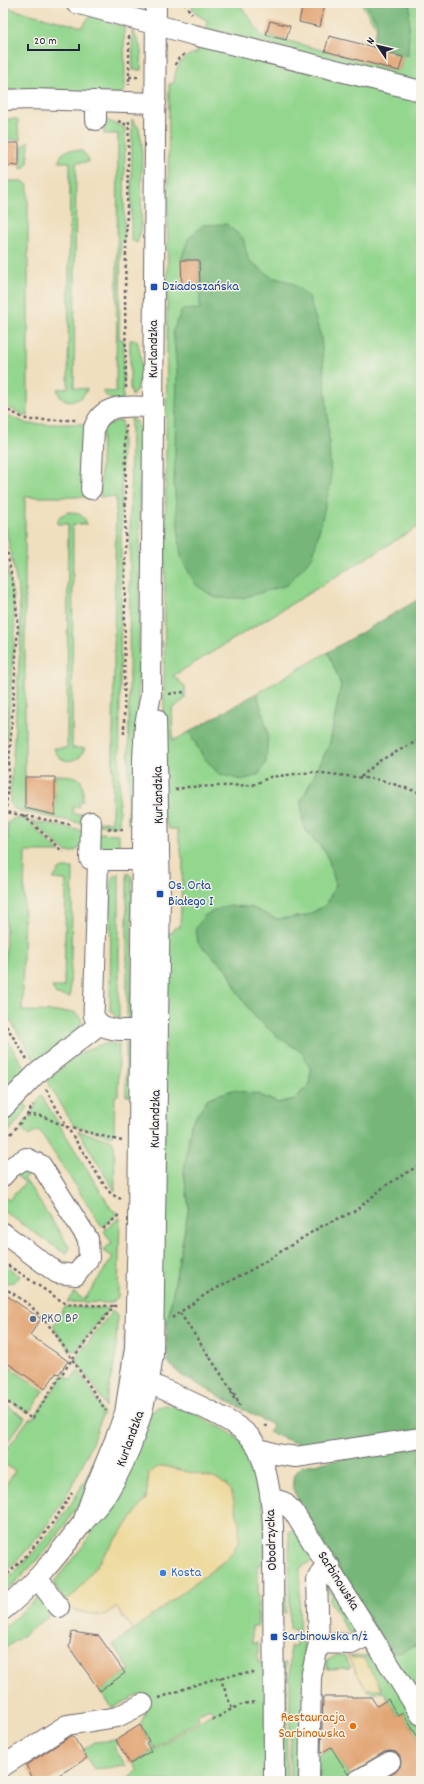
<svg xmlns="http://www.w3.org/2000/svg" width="424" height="1784" viewBox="0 0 424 1784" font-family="Dekko,sans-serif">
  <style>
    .green { fill: #93d68e; stroke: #5a7c64 }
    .forest { fill: #76b779; stroke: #4c6c5a }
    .sand { fill: #eeda9e; stroke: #887e6c }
    .building { fill: #e2a574 }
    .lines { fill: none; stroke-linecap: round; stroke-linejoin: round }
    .minor-casing { stroke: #6a6469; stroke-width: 22 }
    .path { stroke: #6a6469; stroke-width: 2.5; stroke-dasharray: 3 3; stroke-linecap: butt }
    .minor { stroke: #fff; stroke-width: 20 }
    .transit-dot { fill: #1a4fb4; stroke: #f7f3e8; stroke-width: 1.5 }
    .service-dot { fill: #5c6f8a; stroke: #f7f3e8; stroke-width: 1.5 }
    .shop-dot { fill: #3f7fe0; stroke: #f7f3e8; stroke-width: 1.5 }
    .food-dot { fill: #e8710a; stroke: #f7f3e8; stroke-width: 1.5 }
    .labels { text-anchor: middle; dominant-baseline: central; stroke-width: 3; stroke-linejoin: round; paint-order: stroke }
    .transit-label { font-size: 14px; fill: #164399; stroke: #f7f3e8; text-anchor: start }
    .street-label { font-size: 14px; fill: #22223b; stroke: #f7f3e8 }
    .service-label { font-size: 14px; fill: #4e5e75; stroke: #f7f3e8; text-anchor: start }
    .shop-label { font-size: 14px; fill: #366cbe; stroke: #f7f3e8; text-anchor: start }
    .food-label { font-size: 14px; fill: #c56008; stroke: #f7f3e8; text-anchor: end }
  </style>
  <rect width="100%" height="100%" fill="#f7f3e8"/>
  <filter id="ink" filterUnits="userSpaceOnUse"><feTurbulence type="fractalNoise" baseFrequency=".025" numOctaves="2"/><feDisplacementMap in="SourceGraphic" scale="8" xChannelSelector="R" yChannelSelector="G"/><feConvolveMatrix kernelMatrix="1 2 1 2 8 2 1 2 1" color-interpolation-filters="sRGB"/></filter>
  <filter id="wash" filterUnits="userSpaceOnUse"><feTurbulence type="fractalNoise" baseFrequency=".012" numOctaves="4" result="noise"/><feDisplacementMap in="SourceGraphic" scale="16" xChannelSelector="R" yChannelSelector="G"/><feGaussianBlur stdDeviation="0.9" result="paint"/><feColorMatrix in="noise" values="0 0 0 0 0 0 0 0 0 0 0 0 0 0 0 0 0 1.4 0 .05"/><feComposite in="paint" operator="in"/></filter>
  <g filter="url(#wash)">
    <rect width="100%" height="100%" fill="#f0dfbf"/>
    <path class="green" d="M 190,3 L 239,3 L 263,38 L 266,35 L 399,71 L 403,57 L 394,55 L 361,3 L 421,3 L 421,83 L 205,28 L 208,21 L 196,14 Z
      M 3,7 L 82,27 L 90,16 L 124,26 L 125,91 L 114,95 L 50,89 L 3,90 Z
      M 132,30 C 142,45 142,53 141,70 L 133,70 Z
      M 198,45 L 421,99 L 421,525 L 173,676 L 185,686 L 185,699 L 172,709 L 173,741 L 189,732 L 204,758 L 268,734 L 257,693 L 328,652 L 341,685 L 330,743 L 301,802 L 304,828 L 327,854 L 336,885 L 326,905 L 306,916 L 276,919 L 250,907 L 212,956 L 228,970 L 238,993 L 278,1037 L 302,1052 L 311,1070 L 309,1084 L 295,1099 L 278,1103 L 257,1094 L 208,1098 L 191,1124 L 184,1173 L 189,1207 L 167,1324 L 159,1324 L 167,933 L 173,933 L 174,928 L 180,927 L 183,862 L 177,829 L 169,829 L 167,823 L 163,823 L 169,84 L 174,83 C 175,68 180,56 197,53 Z
      M 3,119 L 16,119 L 18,120 L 18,130 L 21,140 L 3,139 Z
      M 104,119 L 125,128 L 124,241 L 121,241 L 119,339 L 124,340 L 123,400 C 113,401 108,399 102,391 L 116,392 L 118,134 L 104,134 Z
      M 132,119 L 139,128 L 142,144 L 141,230 L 137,243 L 131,240 Z
      M 29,141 L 28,163 L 24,168 L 21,169 L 22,147 Z
      M 69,150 L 82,151 L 88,158 L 88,162 L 76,163 L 74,388 L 87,389 C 83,401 70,404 60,397 L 57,389 L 68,388 L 70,162 L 59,162 C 60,155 63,152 69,150 Z
      M 3,181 L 22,181 L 28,185 L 28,417 L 3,405 Z
      M 130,340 L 137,340 C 142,360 145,379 132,396 L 130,388 Z
      M 3,413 L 28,424 L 86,424 L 87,441 L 84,497 L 25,497 L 25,807 L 55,815 L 55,775 C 80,776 84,775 83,801 L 79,802 L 79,807 L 73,807 L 73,814 L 83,814 L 84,824 L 17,810 L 11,805 L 10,801 L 21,631 L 19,594 L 3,516 Z
      M 131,418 L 137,423 L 141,434 L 137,824 L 128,824 Z
      M 116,421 L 122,421 L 119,826 L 99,825 L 99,822 L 112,822 L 116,497 L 100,497 L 102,432 L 105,424 L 112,424 Z
      M 68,512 C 78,512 84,515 87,524 L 73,525 L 72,748 L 85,748 L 80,757 C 69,764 58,761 54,748 L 67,748 L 68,524 L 57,524 L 60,516 Z
      M 3,549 L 13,596 L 15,631 L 3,792 Z
      M 16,818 L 25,819 L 60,852 L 25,852 L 22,1011 L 74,1012 L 81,1018 L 82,1026 L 36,1063 L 4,1010 L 8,823 L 12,819 Z
      M 31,821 L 84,831 L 81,847 L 73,852 L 66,852 Z
      M 98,833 L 119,834 L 119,851 C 106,851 97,849 98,833 Z
      M 63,868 L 73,868 L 70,997 L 56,995 L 52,987 L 64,987 L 66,880 L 53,879 L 59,870 Z
      M 119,873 L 119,1020 L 114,1015 L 110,1008 L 111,882 L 114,876 Z
      M 127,873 L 132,877 L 131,1016 L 127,1020 Z
      M 4,1034 L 27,1072 L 14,1086 L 3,1075 Z
      M 126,1042 L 130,1045 L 133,1096 L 126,1096 Z
      M 110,1043 L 119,1045 L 118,1095 L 115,1096 L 114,1133 L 111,1136 L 74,1126 L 47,1081 C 65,1064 85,1046 110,1043 Z
      M 41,1095 L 112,1210 L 119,1213 L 102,1227 L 39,1130 L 29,1136 L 20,1128 L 33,1111 Z
      M 22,1101 L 28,1108 L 3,1139 L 3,1123 Z
      M 78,1131 L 111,1140 L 114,1145 L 115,1191 Z
      M 24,1169 L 34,1171 L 24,1178 L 70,1248 L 66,1254 L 3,1211 L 3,1195 L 9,1200 L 25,1183 L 16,1175 Z
      M 120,1217 L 118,1297 L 112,1303 L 67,1302 L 74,1292 L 84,1300 L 113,1257 L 103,1250 L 112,1243 L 104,1231 Z
      M 3,1264 L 20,1276 L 15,1282 L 5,1283 L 3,1282 Z
      M 65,1307 L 109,1308 L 77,1350 L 70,1351 L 53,1326 Z
      M 113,1310 L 117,1315 L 116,1355 L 105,1407 L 98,1392 L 76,1361 L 77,1357 Z
      M 126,1333 L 125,1389 L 84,1496 L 52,1544 L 15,1583 L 3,1593 L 3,1583 C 53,1538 96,1477 112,1411 C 117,1393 121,1375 123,1357 C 124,1349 122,1340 126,1333 Z
      M 3,1363 L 44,1391 L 30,1411 L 26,1412 L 3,1396 Z
      M 78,1370 L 94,1395 L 103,1413 C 83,1473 51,1531 3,1574 L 3,1489 L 15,1471 L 3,1463 L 3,1455 L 28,1420 L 34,1417 L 64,1375 L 71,1380 Z
      M 3,1403 L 25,1418 L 3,1448 Z
      M 164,1405 C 179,1405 192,1413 205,1419 C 218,1426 234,1433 243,1444 C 265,1471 264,1531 266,1564 L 258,1564 L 258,1626 L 252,1626 L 252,1643 L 258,1643 L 258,1663 L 266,1663 L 266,1781 L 123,1781 L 138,1771 L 133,1763 L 213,1713 L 210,1708 L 197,1714 L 199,1719 L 154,1748 L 140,1725 L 146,1712 L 139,1695 L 112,1708 L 100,1691 L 130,1669 L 113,1645 L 228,1558 L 239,1542 L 226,1485 L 216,1479 L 163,1466 L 149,1473 L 146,1499 L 76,1593 L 65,1601 L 57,1590 L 54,1582 L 83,1546 L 108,1506 L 148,1415 L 158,1407 Z
      M 311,1521 L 389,1652 L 399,1653 L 413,1646 L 421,1647 L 421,1742 L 403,1713 L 398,1716 L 384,1692 L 371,1693 L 366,1689 L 382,1688 L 350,1655 L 368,1656 L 353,1629 L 352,1633 L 348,1632 L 329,1600 L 332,1596 L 324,1584 L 315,1559 L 300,1568 L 299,1641 L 304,1643 L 304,1761 L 303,1763 L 297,1763 L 297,1781 L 290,1781 L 290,1646 L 296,1646 L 296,1630 L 290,1629 L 289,1532 L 294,1529 L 297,1531 Z
      M 282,1575 L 286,1575 L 286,1613 L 282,1613 Z
      M 38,1598 L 44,1601 L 52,1612 L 47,1615 L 48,1617 L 3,1650 L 3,1628 Z
      M 344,1655 L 351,1668 L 327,1669 L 327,1661 L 335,1656 Z
      M 282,1663 L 286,1663 L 287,1781 L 282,1781 Z
      M 349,1736 L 337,1756 L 351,1779 L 348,1781 L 317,1781 L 317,1756 Z
      M 116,1740 L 118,1744 L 114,1747 L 126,1766 L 94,1769 L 82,1751 L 95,1742 Z"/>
    <path class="forest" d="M 365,3 L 410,3 L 408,56 L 371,45 L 378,24 Z
      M 226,224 L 243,238 L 248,259 L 271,277 L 291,282 L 309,297 L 321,337 L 328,418 L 331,482 L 313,556 L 287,585 L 242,598 L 216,598 L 196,585 L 181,558 L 174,484 L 177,372 L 173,330 L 182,310 L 200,309 L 199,260 L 181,260 L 188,239 L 203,225 Z
      M 421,598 L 421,1432 L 310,1445 L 295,1443 L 269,1432 L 272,1425 L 181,1375 L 172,1367 L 168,1361 L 166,1341 L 167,1324 L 189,1207 L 184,1173 L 191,1124 L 208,1098 L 233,1090 L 257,1094 L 278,1103 L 295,1099 L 309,1084 L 311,1070 L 302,1052 L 278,1037 L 254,1016 L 238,993 L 228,970 L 198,943 L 196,928 L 205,915 L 226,906 L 250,907 L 276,919 L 306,916 L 326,905 L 336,885 L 327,854 L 304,828 L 301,802 L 330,743 L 341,685 L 328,652 Z
      M 257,693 L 268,734 L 266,762 L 258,775 L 242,780 L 219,774 L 204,758 L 189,732 Z
      M 421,1446 L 421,1647 L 413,1646 L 399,1653 L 389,1652 L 294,1492 C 291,1480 293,1475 302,1466 Z"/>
    <path class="sand" d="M 163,1466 L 217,1479 L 226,1485 L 232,1493 L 239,1523 L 239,1542 L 228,1558 L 133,1630 L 116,1607 L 103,1616 L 72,1610 L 65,1601 L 76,1593 L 146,1499 L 149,1473 L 155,1468 Z
      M 347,1655 L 350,1655 L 352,1658 L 363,1658 L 382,1689 L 366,1689 Z"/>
    <g id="blocks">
      <path class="building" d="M 303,3 L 325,3 L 320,27 L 299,22 Z
        M 270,21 L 290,26 L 286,40 L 266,35 Z
        M 329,36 L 381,49 L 388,52 L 388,53 L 403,57 L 399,71 L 325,51 Z
        M 3,143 L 19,143 L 19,166 L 3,165 Z
        M 181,260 L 199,260 L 200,286 L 182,287 Z
        M 25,777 L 55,777 L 55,815 L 25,808 Z
        M 3,1293 L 41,1319 L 30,1335 L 68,1361 L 59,1374 L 56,1373 L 45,1389 L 3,1360 Z
        M 72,1632 L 99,1636 L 125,1673 L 100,1691 L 69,1647 Z
        M 323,1697 L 371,1697 L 377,1706 L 388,1699 L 398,1716 L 403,1713 L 421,1742 L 421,1775 L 413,1781 L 380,1781 L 396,1772 L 400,1767 L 401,1762 L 400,1757 L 396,1752 L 390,1751 L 384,1752 L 348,1774 L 331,1747 L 321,1753 Z
        M 140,1725 L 149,1741 L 146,1743 L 151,1751 L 130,1764 L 116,1740 Z
        M 71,1736 L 73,1736 L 87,1758 L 49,1781 L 34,1781 L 26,1765 Z"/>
    </g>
  </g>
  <g filter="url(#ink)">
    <use href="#blocks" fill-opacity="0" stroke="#6a6469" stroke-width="1"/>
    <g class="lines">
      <defs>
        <path id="minor" d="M 76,3 L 194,35 L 421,91
          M 3,100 L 31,99 L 156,103
          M 96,120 L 96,102
          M 91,489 L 94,428 C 103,401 130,407 153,407
          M 90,859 L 91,822
          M 153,1029 C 136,1029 102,1036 94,1016 C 93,1013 94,1007 94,1003 L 98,860 L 155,860
          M 3,1108 L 36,1074 L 100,1024
          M 3,1176 L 10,1168 L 26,1158 L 41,1165 L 88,1239 L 89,1258 L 76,1275 L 57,1273 L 3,1233
          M 138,1378 C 163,1389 188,1400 212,1412 C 225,1419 240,1426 250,1437 C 267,1456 272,1502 273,1527 L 274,1781
          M 257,1448 L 276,1454 L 296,1457 L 421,1438
          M 271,1498 L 283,1502 L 293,1511 L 421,1715
          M 82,1525 L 94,1491 L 115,1440 L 125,1413 L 135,1348 L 138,1224 L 143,759 L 145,724 L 151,695 L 156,3
          M 330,1567 L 321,1572 L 317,1580 L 319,1643 L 351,1644 L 371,1634
          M 38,1579 L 59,1607
          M 3,1610 C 34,1585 57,1556 81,1525 C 90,1514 101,1504 108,1492 C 134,1450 147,1402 153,1354 L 160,894 L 156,719
          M 3,1766 L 67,1725 L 117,1717 L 143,1704
          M 309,1781 L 311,1677 L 319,1643
          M 357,1781 L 390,1762"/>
      </defs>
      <use href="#minor" class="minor-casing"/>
      <path class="path" d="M 184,3 L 192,14
        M 129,36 L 129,85
        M 175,65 L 177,60 L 186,53
        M 129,77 L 139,77
        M 118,121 L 129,126
        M 126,388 L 125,294 L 129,119
        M 3,408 L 28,420 L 78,420
        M 3,530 L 15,595 L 18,625 L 6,812 L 3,906
        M 169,694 L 184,692
        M 124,734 L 126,425
        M 361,777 L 379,761 L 421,739
        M 175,790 L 187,787 L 253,785 L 270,777 L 313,772 L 381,780 L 421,793
        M 3,810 L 6,812 L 73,825
        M 23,815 L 63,852
        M 108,829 L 124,830
        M 3,1021 L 27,1059
        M 46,1089 L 67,1127 L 103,1183 L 111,1194 L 121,1199
        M 27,1115 L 42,1116 L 67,1127 L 122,1141
        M 3,1143 L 27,1115 L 33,1105
        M 103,1229 L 120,1214
        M 3,1262 L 66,1304 L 113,1306
        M 3,1287 L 30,1305 L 52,1329 L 72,1359 L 114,1306 L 118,1306
        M 180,1313 L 235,1395 L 240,1406
        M 172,1318 L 206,1294 L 258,1266 L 320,1227 L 355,1211 L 385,1186 L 421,1164
        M 231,1391 L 233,1397 L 238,1402
        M 3,1399 L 32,1419 L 72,1359 L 106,1411
        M 265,1425 L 270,1428
        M 3,1578 C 31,1554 53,1524 72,1493
        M 220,1677 L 232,1709
        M 159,1698 C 190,1687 222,1673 256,1673
        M 213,1720 C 226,1712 241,1702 257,1702"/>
      <use href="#minor" class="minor"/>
    </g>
  </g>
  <g class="transit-dot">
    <rect x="150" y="283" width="8" height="8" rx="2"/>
    <rect x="156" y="890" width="8" height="8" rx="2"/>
    <rect x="270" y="1633" width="8" height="8" rx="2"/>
  </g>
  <circle class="service-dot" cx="33" cy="1319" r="4"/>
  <circle class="shop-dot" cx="163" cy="1573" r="4"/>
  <circle class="food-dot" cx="353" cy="1726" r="4"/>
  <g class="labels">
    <g class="transit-label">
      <text x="162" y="287">Dziadoszańska</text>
      <text x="168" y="886">Os. Orła<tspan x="168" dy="16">Białego I</tspan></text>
      <text x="282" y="1637">Sarbinowska n/ż</text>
    </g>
    <g class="street-label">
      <text transform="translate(154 349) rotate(-90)">Kurlandzka</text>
      <text transform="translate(159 795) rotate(-91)">Kurlandzka</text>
      <text transform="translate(156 1119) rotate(-89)">Kurlandzka</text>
      <text transform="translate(131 1439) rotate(-70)">Kurlandzka</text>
      <text transform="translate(272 1540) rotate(-92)">Obodrzycka</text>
      <text transform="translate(338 1581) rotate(58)">Sarbinowska</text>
    </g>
    <g class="service-label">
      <text x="41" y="1319">PKO BP</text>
    </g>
    <g class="shop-label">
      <text x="171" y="1573">Kosta</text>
    </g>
    <g class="food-label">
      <text x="345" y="1718">Restauracja<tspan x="345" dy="16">Sarbinowska</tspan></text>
    </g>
  </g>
  <rect width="424" height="1784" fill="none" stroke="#f7f3e8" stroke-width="16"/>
  <g transform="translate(378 46) rotate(305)" stroke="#f7f3e8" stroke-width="3" paint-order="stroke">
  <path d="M0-3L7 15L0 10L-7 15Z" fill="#22223b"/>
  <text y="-6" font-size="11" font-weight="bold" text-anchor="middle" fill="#22223b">N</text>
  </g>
  <path d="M28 44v6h51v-6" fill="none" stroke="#22223b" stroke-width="2"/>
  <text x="34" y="44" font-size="12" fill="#22223b" stroke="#f7f3e8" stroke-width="3" paint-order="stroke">20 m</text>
</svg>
